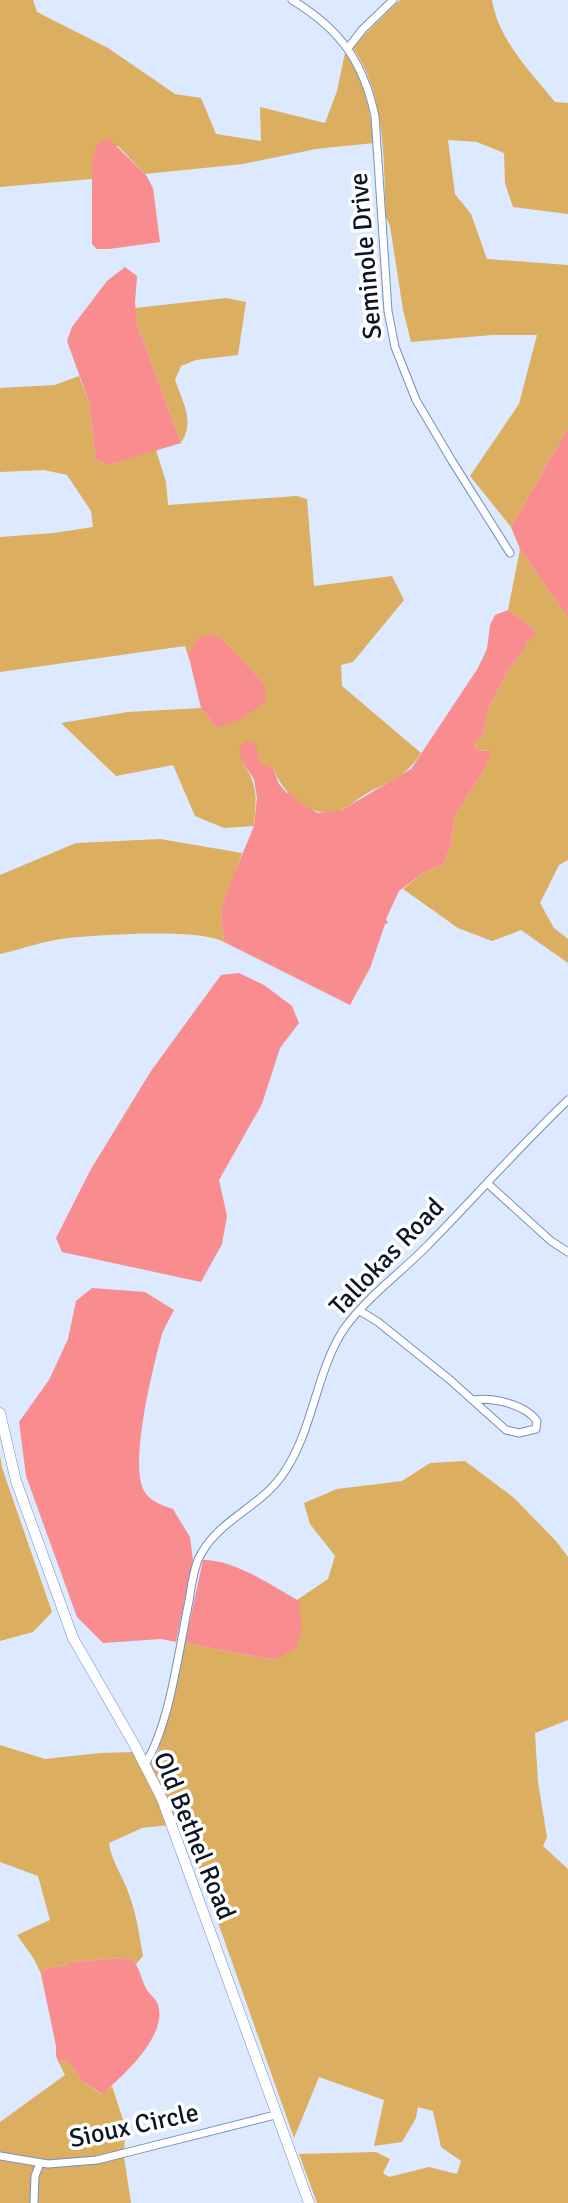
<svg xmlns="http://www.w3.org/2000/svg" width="568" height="2203" viewBox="0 0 568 2203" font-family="Signika,sans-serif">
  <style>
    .green { fill: #dcae60 }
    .water { fill: #f88c8f }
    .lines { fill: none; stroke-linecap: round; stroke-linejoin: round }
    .street-casing { stroke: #7290bf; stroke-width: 9 }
    .secondary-casing { stroke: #7290bf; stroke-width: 11 }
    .street { stroke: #fff; stroke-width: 7 }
    .secondary { stroke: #fff; stroke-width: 10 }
    .labels { text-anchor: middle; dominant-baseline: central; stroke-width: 7; stroke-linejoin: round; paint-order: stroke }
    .street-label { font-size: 26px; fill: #0a1526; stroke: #fff }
  </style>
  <rect width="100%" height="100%" fill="#dce9fe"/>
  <path class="green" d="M 0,0 L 33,0 L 37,12 L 108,48 L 175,94 L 201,98 L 216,134 L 261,141 L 260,107 L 325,123 L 337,91 L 345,53 C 365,80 370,110 374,143 L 316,149 L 243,164 L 145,174 L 118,146 L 92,158 L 92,179 L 0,187 Z
    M 400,0 L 492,0 C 498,39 531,73 555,102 L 568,103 L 568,214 L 513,207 L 505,183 L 504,153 L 477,142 L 448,140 L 455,194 L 471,214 L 487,259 L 568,265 L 568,428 L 511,527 L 470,476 L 519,404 L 537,335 L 492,335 L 411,342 L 403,310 L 390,226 L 386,217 C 383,161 387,97 353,48 L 365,34 Z
    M 226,298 L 246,302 L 238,355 L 196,360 L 181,366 L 175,380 C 183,403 195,421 181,443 L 137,324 L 135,308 Z
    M 79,376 L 89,402 L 96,460 L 108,465 L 156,450 L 166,482 L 168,505 L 297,496 L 307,499 L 314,586 L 392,576 L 404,600 L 353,662 L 341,665 L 342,686 L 421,753 C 407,775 394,780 371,791 C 361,796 353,804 343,809 C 313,823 283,794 273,768 L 243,763 C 259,787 256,798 254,826 L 224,828 L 195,816 L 173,765 L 116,776 L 61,723 L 128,712 L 201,708 L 217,728 L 264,683 L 223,640 L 188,653 L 190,663 L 185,646 L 0,672 L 0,537 L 54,533 L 93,527 L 91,511 L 67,475 L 44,470 L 0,472 L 0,388 L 55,385 Z
    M 520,549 L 568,618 L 568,860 L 559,865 L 540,903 L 554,928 L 568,939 L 568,963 L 521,930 L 492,941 L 458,928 L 403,889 L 423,873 L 443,864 L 451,846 L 454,817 L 485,769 L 490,751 L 476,750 L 475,743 L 483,735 L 489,707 L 507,672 L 526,647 L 527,640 L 536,631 L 508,610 Z
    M 160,839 L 242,853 L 221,913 L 224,942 C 199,928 100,935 69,938 C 46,940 22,949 0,954 L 0,875 L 76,843 Z
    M 0,1455 L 2,1468 L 52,1612 L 33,1632 L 0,1641 Z
    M 465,1461 L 513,1497 L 556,1541 L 568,1557 L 568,1720 L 535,1733 L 538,1782 L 547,1837 L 543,1846 L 568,1869 L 568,2203 L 317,2203 L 299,2154 L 376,2152 L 390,2159 L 383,2173 L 389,2177 L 429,2167 L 457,2174 L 461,2161 L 441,2147 L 433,2111 L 418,2107 L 416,2118 L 402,2142 L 374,2146 L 384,2100 L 319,2077 L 294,2138 L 183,1823 L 177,1824 L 150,1765 L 158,1751 L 185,1643 L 274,1660 L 299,1602 L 297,1600 L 328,1579 L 335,1556 L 310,1524 L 304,1503 L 337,1489 L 402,1481 L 430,1463 Z
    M 0,1745 L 45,1759 L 100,1753 L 134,1752 L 159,1801 L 168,1825 L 142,1828 L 109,1843 C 111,1860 121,1873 127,1889 C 136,1911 139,1933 143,1956 L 136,1964 L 133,1960 L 120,1958 L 73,1962 L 68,1965 L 44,1969 L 41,1974 L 34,1959 L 17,1935 L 50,1920 L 38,1876 L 0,1862 Z
    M 58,2061 L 69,2062 L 82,2081 L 101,2094 L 112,2086 L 125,2126 L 124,2157 L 131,2203 L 0,2203 L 0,2122 L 65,2075 Z"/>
  <path class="water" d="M 108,138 L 146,175 L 153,188 L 160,242 L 109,249 L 97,249 L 92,244 L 92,158 L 99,143 Z
    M 125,267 L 137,276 L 135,303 L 137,324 L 181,443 L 108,465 L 96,460 L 89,402 L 67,341 L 72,327 L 107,281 Z
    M 568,428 L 568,618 L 520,549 L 511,527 Z
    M 508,610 L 536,631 L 530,641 L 527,640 L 526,647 L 507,672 L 489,707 L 483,735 L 475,743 L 476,750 L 491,751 L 485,769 L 454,817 L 451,846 L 443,864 L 423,873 L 399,891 L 386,919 L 388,923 L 385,924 L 370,968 L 350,1005 L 224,942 L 221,913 L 230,884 L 254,826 L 257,798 L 254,779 L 243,763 L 239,750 L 246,740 L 256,744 L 260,764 L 273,768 L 279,784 L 287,793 L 289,792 L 300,803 L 318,813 L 342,810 L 411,769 L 478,668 L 487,649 L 490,625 L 495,615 Z
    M 210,634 L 223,640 L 264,683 L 266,701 L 242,719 L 217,728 L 201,708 L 188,653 L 200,637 Z
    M 239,973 L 264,985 L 292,1006 L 299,1023 L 280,1048 L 262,1104 L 219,1180 L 227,1216 L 222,1244 L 201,1282 L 62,1252 L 56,1238 L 91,1169 L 151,1071 L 221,975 Z
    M 92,1288 L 145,1292 L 174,1310 C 170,1318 165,1326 162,1334 C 153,1367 130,1459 143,1489 C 149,1501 161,1505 173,1509 L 190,1537 L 193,1560 L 176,1642 L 161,1639 L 103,1643 L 77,1617 L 26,1476 L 19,1422 L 49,1380 L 68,1339 L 76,1301 Z
    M 203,1560 C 236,1560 270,1585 299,1601 L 302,1630 L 296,1648 L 274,1660 L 185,1643 Z
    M 120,1958 L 133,1960 C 141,1971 142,1982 147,1990 C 152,1997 158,2000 159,2009 C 164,2039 122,2077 102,2094 L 82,2081 L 69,2062 L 58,2061 L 56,2056 L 56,2046 L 41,1974 L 44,1969 L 68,1965 L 72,1962 Z"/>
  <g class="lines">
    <defs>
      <path id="street" d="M 292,0 C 340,29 363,61 375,116 L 388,311 L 395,347 L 416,400 L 452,461 L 510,553
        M 348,48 L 362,30 L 393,0
        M 487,1183 L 551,1241 L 568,1252
        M 360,1311 L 378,1322 L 449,1379 L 506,1430 L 519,1433 L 536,1429 L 537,1421 C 525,1404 492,1397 473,1400
        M 145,1764 C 170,1725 179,1648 189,1601 C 191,1588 193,1572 198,1560 C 215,1521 260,1508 283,1474 C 313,1431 315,1376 342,1332 C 363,1300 401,1273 428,1245 C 475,1197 519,1147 568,1100
        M 0,2156 L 48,2164 L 97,2160 L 275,2115
        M 34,2203 L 35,2176 L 40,2163"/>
      <path id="secondary" d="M 0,1413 L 16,1481 L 73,1638 L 134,1744 L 162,1799 L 309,2203"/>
    </defs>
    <use href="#street" class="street-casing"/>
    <use href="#secondary" class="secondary-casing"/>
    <use href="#street" class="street"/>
    <use href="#secondary" class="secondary"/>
  </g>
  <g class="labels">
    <g class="street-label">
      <text transform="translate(366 256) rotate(-95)">Seminole Drive</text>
      <text transform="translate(387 1257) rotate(-46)">Tallokas Road</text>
      <text transform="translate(194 1836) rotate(68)">Old Bethel Road</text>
      <text transform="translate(134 2126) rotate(-12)">Sioux Circle</text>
    </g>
  </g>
</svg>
